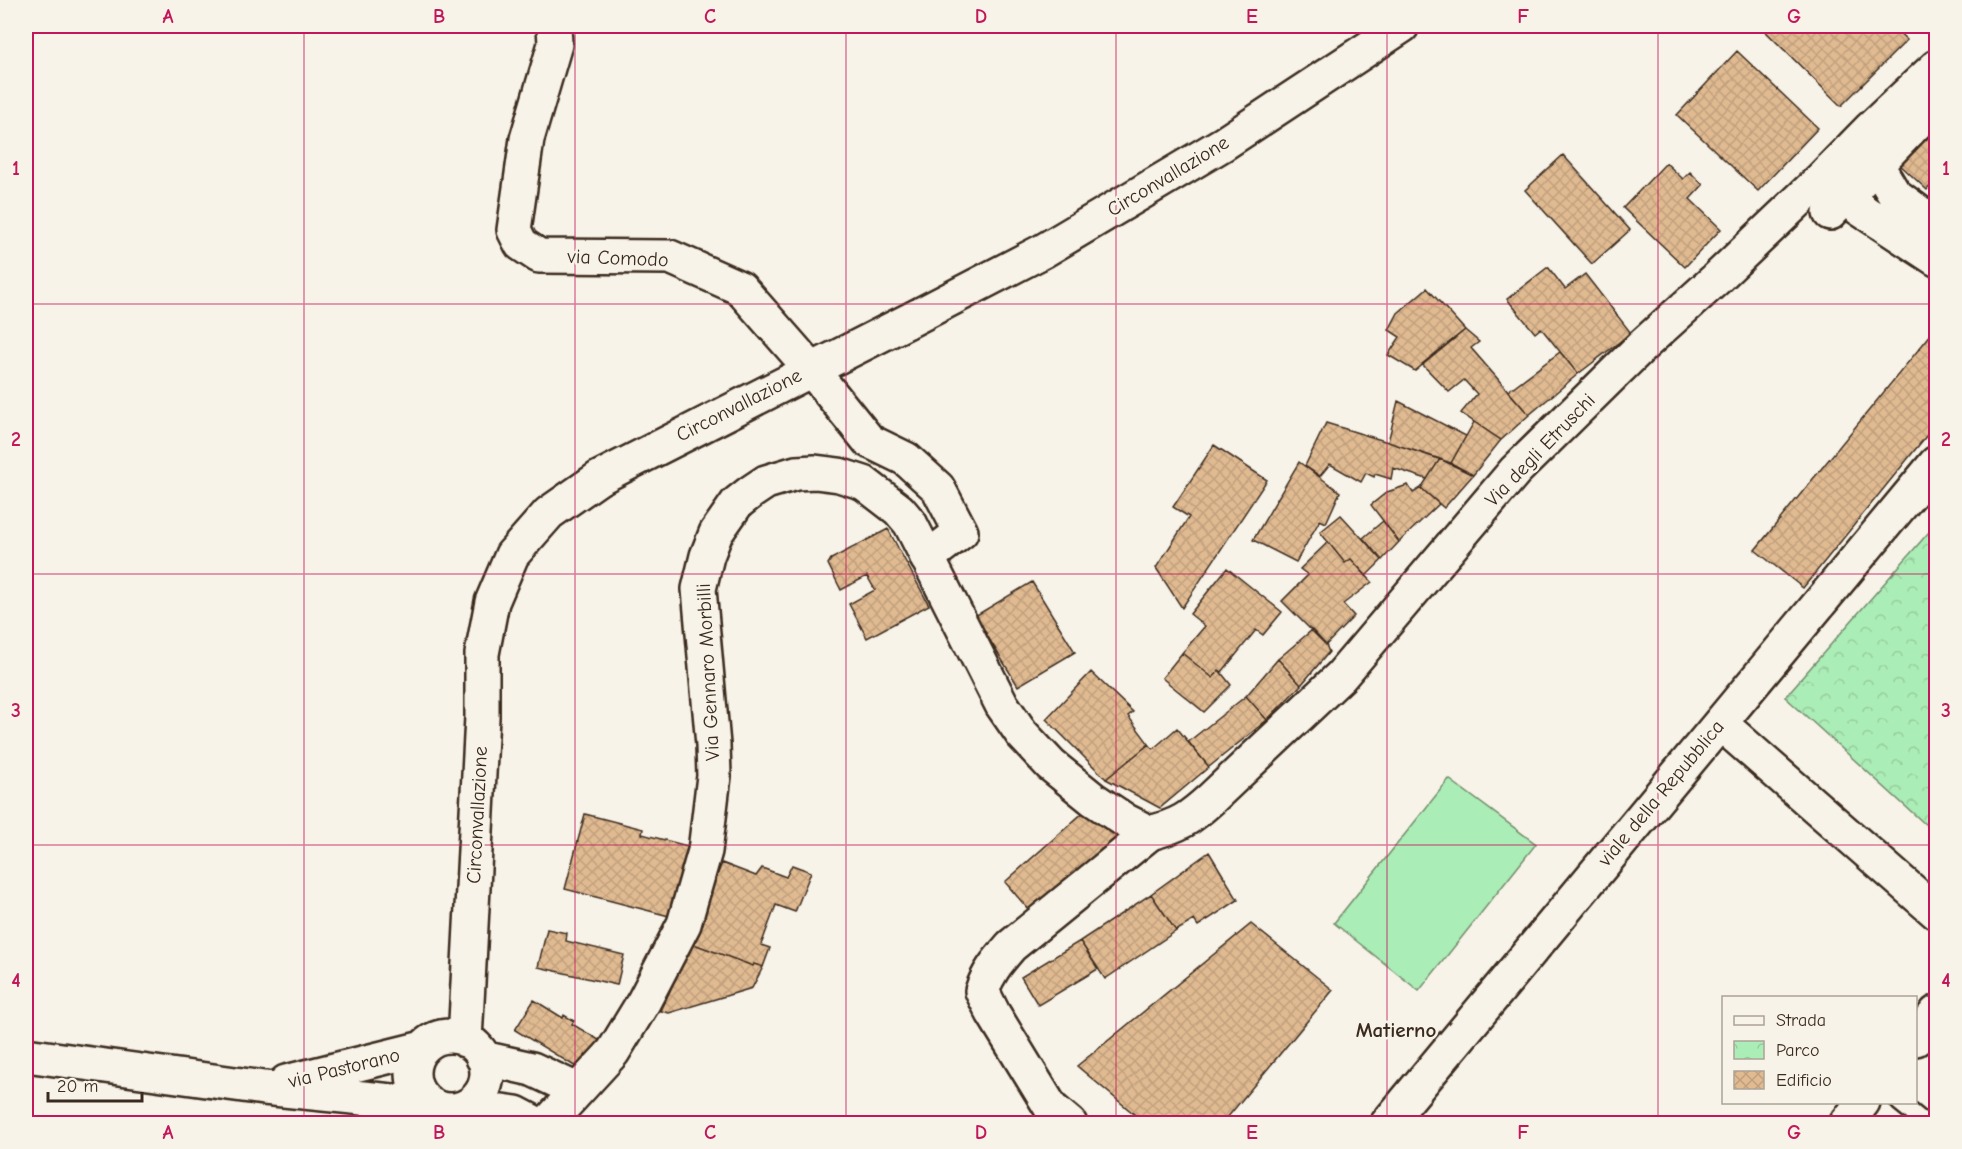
<svg xmlns="http://www.w3.org/2000/svg" width="1962" height="1149" viewBox="0 0 1962 1149" font-family="'Comic Neue',sans-serif">
  <style>
    .green { fill: #abedb6; stroke: #738c6a; stroke-width: 1.5 }
    .park { fill: url(#park-crowns); stroke: #738c6a; stroke-width: 1.5 }
    .building { fill: url(#building-cross-hatch); stroke: #3b2a1e; stroke-width: 1.5 }
    .lines { fill: none; stroke-linecap: round; stroke-linejoin: round }
    .service-casing { stroke: #3b2a1e; stroke-width: 21 }
    .minor-casing { stroke: #3b2a1e; stroke-width: 38 }
    .secondary-casing { stroke: #3b2a1e; stroke-width: 38 }
    .service { stroke: #f7f3e8; stroke-width: 16 }
    .minor { stroke: #f7f3e8; stroke-width: 33 }
    .secondary { stroke: #f7f3e8; stroke-width: 33 }
    .grid { fill: none; stroke: #c2185b; stroke-width: 1.5; stroke-opacity: 0.55 }
    .labels { text-anchor: middle; dominant-baseline: central; stroke-width: 5; stroke-linejoin: round; paint-order: stroke }
    .street-label { font-size: 20px; fill: #3b2a1e; stroke: #f7f3e8 }
    .neighbourhood-label { font-size: 21px; font-weight: bold; fill: #3b2a1e; stroke: #f7f3e8 }
    .neatline { fill: none; stroke: #c2185b; stroke-width: 2 }
    .grid-label { font-size: 20px; text-anchor: middle; font-weight: bold; fill: #c2185b }
  </style>
  <defs>
    <pattern id="park-crowns" width="20" height="18" patternUnits="userSpaceOnUse" patternTransform="scale(1.5)"><rect width="20" height="18" fill="#abedb6"/><path d="M2 6a3 3 0 1 1 6 0M12 15a3 3 0 1 1 6 0" fill="none" stroke="#94cb9c"/></pattern>
    <pattern id="building-cross-hatch" width="8" height="8" patternUnits="userSpaceOnUse" patternTransform="scale(1.5)"><rect width="8" height="8" fill="#e0ba91"/><path d="M0 0l8 8M0 8l8-8" fill="none" stroke="#c1a07d"/></pattern>
  </defs>
  <rect width="100%" height="100%" fill="#f7f3e8"/>
  <filter id="ink" filterUnits="userSpaceOnUse"><feTurbulence type="fractalNoise" baseFrequency=".0167" numOctaves="2"/><feDisplacementMap in="SourceGraphic" scale="12" xChannelSelector="R" yChannelSelector="G"/><feConvolveMatrix kernelMatrix="1 2 1 2 8 2 1 2 1" color-interpolation-filters="sRGB"/></filter>
  <g filter="url(#ink)">
    <path class="green" d="M 1449,779 L 1536,844 L 1419,991 L 1334,923 Z"/>
    <path class="park" d="M 1936,524 L 1936,834 L 1785,697 Z"/>
    <path class="building" d="M 1760,26 L 1892,26 L 1907,40 L 1841,106 Z
      M 1737,51 L 1818,128 L 1758,191 L 1677,115 Z
      M 1925,132 L 1936,145 L 1936,179 L 1927,190 L 1897,162 Z
      M 1563,155 L 1630,230 L 1592,264 L 1525,190 Z
      M 1666,163 L 1683,179 L 1690,172 L 1703,185 L 1690,199 L 1721,229 L 1685,267 L 1623,208 Z
      M 1548,267 L 1565,289 L 1585,274 L 1631,333 L 1578,374 L 1541,328 L 1535,333 L 1507,299 Z
      M 1427,288 L 1465,330 L 1415,371 L 1388,355 L 1400,337 L 1389,330 L 1398,313 Z
      M 1936,328 L 1936,424 L 1803,588 L 1755,550 Z
      M 1465,330 L 1479,342 L 1471,348 L 1529,415 L 1501,440 L 1461,413 L 1477,394 L 1464,380 L 1449,392 L 1422,364 Z
      M 1560,352 L 1578,374 L 1529,415 L 1508,391 Z
      M 1398,401 L 1466,436 L 1451,463 L 1388,442 Z
      M 1474,422 L 1501,440 L 1473,475 L 1451,463 Z
      M 1326,423 L 1388,442 L 1440,459 L 1427,479 L 1393,468 L 1391,479 L 1375,474 L 1374,477 L 1366,473 L 1361,482 L 1330,464 L 1320,476 L 1305,466 Z
      M 1214,445 L 1267,480 L 1182,608 L 1156,568 L 1189,517 L 1173,507 Z
      M 1440,459 L 1473,475 L 1444,508 L 1421,488 Z
      M 1299,462 L 1340,492 L 1326,523 L 1320,520 L 1296,562 L 1253,540 Z
      M 1408,485 L 1413,493 L 1421,488 L 1439,504 L 1399,542 L 1371,505 L 1387,492 Z
      M 1341,515 L 1382,560 L 1366,576 L 1351,559 L 1345,563 L 1320,532 Z
      M 1383,521 L 1399,542 L 1382,560 L 1363,538 Z
      M 888,529 L 929,605 L 867,638 L 849,604 L 875,590 L 867,576 L 841,590 L 828,564 L 831,559 Z
      M 1328,542 L 1345,563 L 1351,559 L 1372,582 L 1343,604 L 1354,616 L 1326,645 L 1282,601 L 1308,575 L 1300,569 Z
      M 1227,568 L 1282,612 L 1263,635 L 1256,630 L 1222,672 L 1219,670 L 1213,678 L 1182,653 L 1205,626 L 1190,614 Z
      M 1032,582 L 1075,652 L 1018,686 L 975,616 Z
      M 1312,630 L 1326,645 L 1329,652 L 1301,685 L 1278,659 Z
      M 1182,653 L 1213,678 L 1219,670 L 1231,685 L 1204,712 L 1162,678 Z
      M 1278,659 L 1301,685 L 1267,720 L 1246,696 Z
      M 1091,672 L 1133,712 L 1128,716 L 1149,744 L 1106,779 L 1046,719 Z
      M 1246,696 L 1267,720 L 1209,767 L 1188,742 Z
      M 1177,728 L 1209,767 L 1160,808 L 1106,779 L 1149,744 L 1153,749 Z
      M 1086,810 L 1122,839 L 1033,915 L 1005,882 Z
      M 585,814 L 643,829 L 642,834 L 691,847 L 673,917 L 565,889 Z
      M 1209,852 L 1238,900 L 1198,926 L 1194,920 L 1176,931 L 1151,894 Z
      M 722,863 L 756,876 L 762,868 L 786,877 L 792,865 L 811,872 L 795,912 L 776,905 L 761,945 L 770,948 L 763,967 L 754,964 L 753,966 L 691,943 Z
      M 1151,894 L 1176,931 L 1105,979 L 1080,941 Z
      M 1251,924 L 1333,990 L 1222,1124 L 1146,1124 L 1077,1066 Z
      M 547,929 L 567,933 L 566,941 L 624,955 L 617,985 L 538,967 Z
      M 1080,941 L 1098,969 L 1038,1005 L 1021,977 Z
      M 691,943 L 753,966 L 754,964 L 763,967 L 752,988 L 669,1013 L 661,1011 Z
      M 534,1000 L 563,1018 L 564,1015 L 574,1021 L 572,1024 L 599,1040 L 581,1070 L 515,1030 Z"/>
    <g class="lines">
      <defs>
        <path id="service" d="M 1899,1102 L 1926,1124"/>
        <path id="minor" d="M 554,26 L 555,44 L 527,139 L 514,230 L 521,244 L 539,256 L 670,257 L 740,288 L 811,369 L 869,441 L 906,459 L 938,488 L 961,532 L 927,558
          M 1877,165 L 1894,194 L 1936,225
          M 1848,196 L 1860,209 L 1936,259
          M 1830,213 L 1936,103
          M 1720,723 L 1936,912
          M413 1073a37 37 0 1 1 74 0a37 37 0 1 1-74 0Z
          M 1916,1039 L 1936,1013
          M 465,1040 L 482,717 L 482,654 L 492,602 L 512,555 L 549,513 L 599,478 L 910,320 L 1043,251 L 1223,144 L 1402,26
          M 26,1055 L 264,1088 L 432,1105
          M 483,1058 L 532,1069 L 577,1090
          M 286,1082 L 423,1048
          M 467,1106 L 516,1113 L 537,1124
          M 1070,1124 L 1051,1108 L 993,1013 L 982,991 C 988,972 999,960 1011,946 L 1150,833
          M 1387,1124 L 1936,463
          M 1846,1124 L 1863,1102"/>
        <path id="secondary" d="M 547,1124 L 613,1052 L 644,1001 L 684,924 L 705,851 L 714,776 L 713,745 L 699,589 L 707,556 L 716,533 L 737,503 L 751,492 L 766,482 L 796,473 L 815,472 L 839,475 L 864,483 L 899,510 L 910,523 L 1002,705 L 1022,734 L 1051,765 L 1093,799 L 1126,821 L 1150,833 C 1180,825 1189,819 1212,798 L 1341,676 L 1515,471 L 1642,346 L 1715,280 L 1820,180 L 1870,129 L 1936,67"/>
      </defs>
      <use href="#service" class="service-casing"/>
      <use href="#minor" class="minor-casing"/>
      <use href="#secondary" class="secondary-casing"/>
      <use href="#service" class="service"/>
      <use href="#minor" class="minor"/>
      <use href="#secondary" class="secondary"/>
    </g>
  </g>
  <path class="grid" d="M 304,26 L 304,1124M 575,26 L 575,1124M 846,26 L 846,1124M 1116,26 L 1116,1124M 1387,26 L 1387,1124M 1658,26 L 1658,1124M 26,304 L 1936,304M 26,574 L 1936,574M 26,845 L 1936,845"/>
  <g class="labels">
    <g class="street-label">
      <text transform="translate(1168 176) rotate(-31)">Circonvallazione</text>
      <text transform="translate(618 258) rotate(2)">via Comodo</text>
      <text transform="translate(739 405) rotate(-27)">Circonvallazione</text>
      <text transform="translate(1540 450) rotate(-46)">Via degli Etruschi</text>
      <text transform="translate(708 672) rotate(-93)">Via Gennaro Morbilli</text>
      <text transform="translate(1661 793) rotate(-50)">viale della Repubblica</text>
      <text transform="translate(477 815) rotate(-87)">Circonvallazione</text>
      <text transform="translate(344 1068) rotate(-14)">via Pastorano</text>
    </g>
    <g class="neighbourhood-label">
      <text x="1396" y="1030">Matierno</text>
    </g>
  </g>
  <rect width="1962" height="1149" fill="none" stroke="#f7f3e8" stroke-width="66"/>
  <rect x="1722" y="996" width="195" height="108" fill="#f7f3e8" stroke="#aca397" stroke-width="1.5"/>
  <rect x="1734" y="1016" width="30" height="9" fill="#f7f3e8" stroke="#aca397" stroke-width="1.5"/>
  <text x="1776" y="1026" font-size="18" fill="#3b2a1e">Strada</text>
  <rect x="1734" y="1041" width="30" height="18" fill="url(#park-crowns)" stroke="#aca397" stroke-width="1.5"/>
  <text x="1776" y="1056" font-size="18" fill="#3b2a1e">Parco</text>
  <rect x="1734" y="1071" width="30" height="18" fill="url(#building-cross-hatch)" stroke="#aca397" stroke-width="1.5"/>
  <text x="1776" y="1086" font-size="18" fill="#3b2a1e">Edificio</text>
  <path d="M48 1092v9h94v-9" fill="none" stroke="#3b2a1e" stroke-width="3"/>
  <text x="57" y="1092" font-size="18" fill="#3b2a1e" stroke="#f7f3e8" stroke-width="4.5" paint-order="stroke">20 m</text>
  <rect x="33" y="33" width="1896" height="1083" class="neatline"/>
  <g class="grid-label">
    <text x="168" y="23">A</text>
    <text x="439" y="23">B</text>
    <text x="710" y="23">C</text>
    <text x="981" y="23">D</text>
    <text x="1252" y="23">E</text>
    <text x="1523" y="23">F</text>
    <text x="1794" y="23">G</text>
    <text x="16" y="175">1</text>
    <text x="1946" y="175">1</text>
    <text x="16" y="446">2</text>
    <text x="1946" y="446">2</text>
    <text x="16" y="717">3</text>
    <text x="1946" y="717">3</text>
    <text x="16" y="987">4</text>
    <text x="1946" y="987">4</text>
    <text x="168" y="1139">A</text>
    <text x="439" y="1139">B</text>
    <text x="710" y="1139">C</text>
    <text x="981" y="1139">D</text>
    <text x="1252" y="1139">E</text>
    <text x="1523" y="1139">F</text>
    <text x="1794" y="1139">G</text>
  </g>
</svg>
